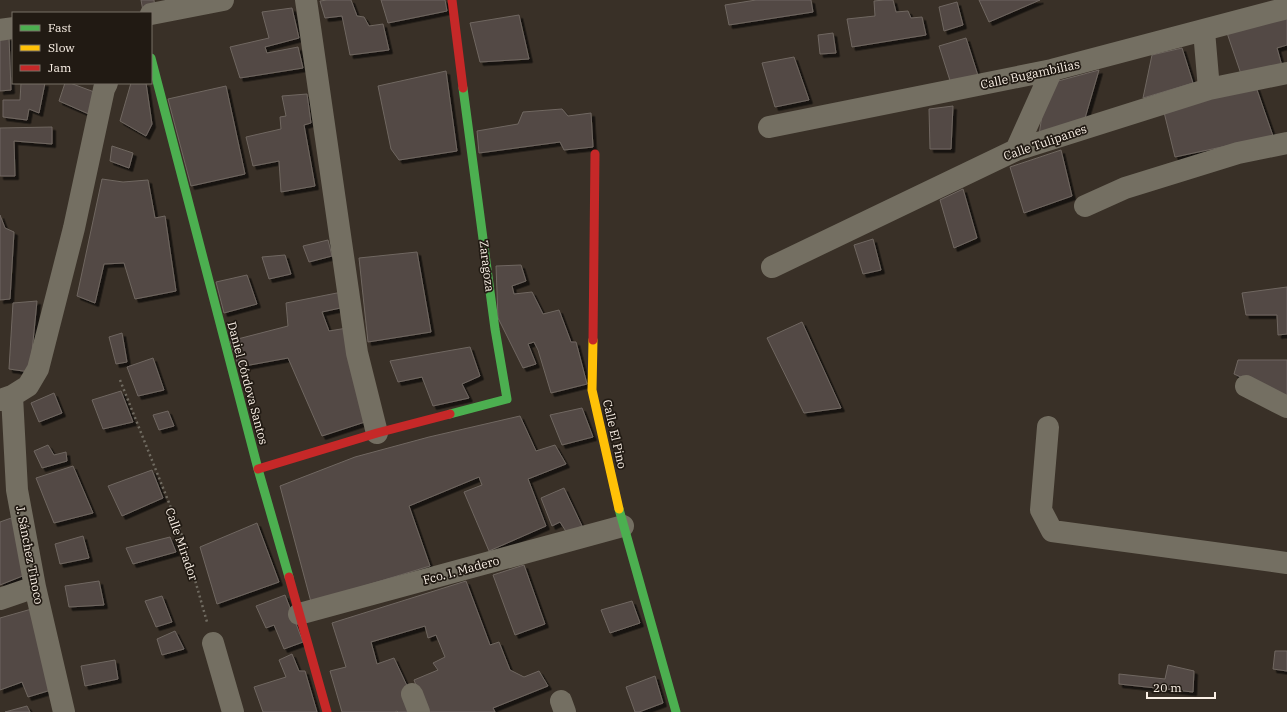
<svg xmlns="http://www.w3.org/2000/svg" width="1287" height="712" viewBox="0 0 1287 712" font-family="'IBM Plex Serif',serif">
  <style>
    .building { fill: #524944; stroke: #706761; filter: url(#shadow) }
    .lines { fill: none; stroke-linecap: round; stroke-linejoin: round }
    .path { stroke: #706b61; stroke-width: 2.5; stroke-dasharray: 2 3; stroke-linecap: butt }
    .street { stroke: #746f62; stroke-width: 22 }
    .fast { stroke: #4caf50; stroke-width: 9 }
    .slow { stroke: #ffc107; stroke-width: 9 }
    .jam { stroke: #c62828; stroke-width: 9 }
    .labels { text-anchor: middle; dominant-baseline: central; stroke-width: 3.5; stroke-linejoin: round; paint-order: stroke }
    .street-label { font-size: 12px; fill: #faf0e6; stroke: #211a13 }
  </style>
  <defs>
    <filter id="shadow"><feDropShadow dx="3.5" dy="3.5" stdDeviation="0" flood-color="#0009"/></filter>
  </defs>
  <rect width="100%" height="100%" fill="#393027"/>
  <path class="building" d="M 141,0 L 154,0 L 155,8 L 143,11 Z
    M 327,0 L 351,0 L 357,16 L 364,17 L 369,26 L 383,24 L 389,50 L 350,55 L 342,16 L 325,18 L 320,1 Z
    M 381,0 L 445,0 L 447,11 L 388,23 Z
    M 756,0 L 811,0 L 813,12 L 729,25 L 725,5 Z
    M 884,0 L 893,0 L 896,12 L 908,11 L 911,18 L 922,17 L 926,35 L 852,47 L 847,19 L 875,16 L 874,1 Z
    M 979,0 L 1040,0 L 989,22 Z
    M 957,2 L 963,25 L 944,31 L 939,7 Z
    M 292,8 L 299,38 L 265,47 L 267,53 L 298,47 L 303,68 L 240,78 L 230,47 L 269,38 L 262,12 Z
    M 1287,11 L 1287,45 L 1277,48 L 1282,66 L 1242,77 L 1226,30 Z
    M 519,15 L 529,59 L 480,62 L 470,23 Z
    M 833,33 L 836,53 L 820,54 L 818,35 Z
    M 9,37 L 11,90 L 0,91 L 0,39 Z
    M 966,38 L 980,82 L 953,90 L 939,46 Z
    M 1182,48 L 1193,83 L 1143,98 L 1152,55 Z
    M 794,57 L 809,100 L 775,107 L 762,63 Z
    M 1099,70 L 1083,125 L 1038,141 L 1047,84 Z
    M 446,71 L 457,151 L 399,160 L 391,149 L 378,86 Z
    M 21,83 L 45,83 L 39,113 L 29,109 L 27,120 L 3,117 L 3,100 L 20,100 Z
    M 65,83 L 70,83 L 97,93 L 91,115 L 59,101 Z
    M 131,83 L 146,83 L 152,124 L 146,136 L 120,121 Z
    M 226,86 L 245,174 L 191,186 L 168,99 Z
    M 1256,87 L 1273,136 L 1175,157 L 1163,108 Z
    M 307,94 L 311,123 L 304,125 L 315,186 L 281,192 L 279,161 L 253,166 L 246,137 L 281,129 L 280,117 L 286,116 L 282,96 Z
    M 953,106 L 951,149 L 930,149 L 929,109 Z
    M 562,109 L 568,116 L 591,113 L 593,147 L 564,150 L 560,142 L 479,153 L 477,131 L 518,124 L 523,112 Z
    M 52,127 L 52,144 L 14,141 L 15,176 L 0,176 L 0,128 Z
    M 112,146 L 133,153 L 129,168 L 110,161 Z
    M 1061,150 L 1072,196 L 1024,213 L 1010,167 Z
    M 102,179 L 123,182 L 148,180 L 155,218 L 165,216 L 176,291 L 135,299 L 124,263 L 104,264 L 95,303 L 77,296 Z
    M 963,189 L 977,238 L 954,248 L 940,200 Z
    M 0,215 L 5,228 L 14,232 L 10,299 L 0,300 Z
    M 873,239 L 881,270 L 863,274 L 854,245 Z
    M 328,240 L 332,256 L 309,262 L 303,246 Z
    M 417,252 L 431,332 L 368,342 L 359,258 Z
    M 285,255 L 291,274 L 269,279 L 262,257 Z
    M 521,265 L 526,281 L 512,286 L 514,294 L 532,292 L 543,314 L 559,310 L 571,342 L 576,342 L 587,384 L 551,393 L 538,350 L 534,342 L 528,344 L 536,364 L 523,368 L 498,318 L 496,266 Z
    M 247,275 L 257,304 L 224,313 L 216,282 Z
    M 1287,287 L 1287,334 L 1278,335 L 1277,315 L 1246,315 L 1242,293 Z
    M 342,292 L 345,307 L 322,312 L 329,331 L 347,328 L 371,420 L 322,436 L 288,358 L 239,367 L 230,341 L 288,326 L 286,303 Z
    M 37,301 L 30,372 L 9,369 L 13,303 Z
    M 802,322 L 841,408 L 804,413 L 767,338 Z
    M 122,333 L 127,362 L 116,364 L 109,337 Z
    M 470,347 L 480,376 L 462,384 L 469,398 L 433,406 L 422,377 L 398,382 L 390,361 Z
    M 153,358 L 164,390 L 138,396 L 127,367 Z
    M 1238,360 L 1287,360 L 1287,398 L 1234,374 Z
    M 121,391 L 133,422 L 103,429 L 92,400 Z
    M 54,393 L 62,413 L 39,422 L 31,403 Z
    M 582,408 L 593,437 L 562,445 L 550,415 Z
    M 168,411 L 174,426 L 159,430 L 153,415 Z
    M 520,416 L 536,451 L 555,445 L 566,464 L 528,479 L 546,526 L 489,551 L 464,492 L 482,485 L 479,477 L 409,506 L 430,566 L 311,602 L 280,486 L 355,457 L 429,437 Z
    M 48,445 L 54,455 L 66,452 L 67,461 L 42,468 L 34,451 Z
    M 73,466 L 93,513 L 54,523 L 36,478 Z
    M 152,470 L 163,498 L 122,516 L 108,486 Z
    M 564,488 L 582,526 L 567,533 L 560,522 L 552,526 L 541,498 Z
    M 17,516 L 30,573 L 0,585 L 0,522 Z
    M 257,523 L 279,582 L 217,604 L 200,547 Z
    M 83,536 L 89,558 L 60,564 L 55,544 Z
    M 170,537 L 176,552 L 133,564 L 126,548 Z
    M 524,565 L 545,624 L 515,635 L 493,575 Z
    M 99,581 L 104,605 L 69,607 L 65,586 Z
    M 466,581 L 490,645 L 499,642 L 510,670 L 524,677 L 539,671 L 548,686 L 493,708 L 495,712 L 426,712 L 414,680 L 438,670 L 433,663 L 445,657 L 436,635 L 428,638 L 425,626 L 371,642 L 377,664 L 394,658 L 408,688 L 410,712 L 398,712 L 397,711 L 395,712 L 342,712 L 330,671 L 346,667 L 332,623 Z
    M 285,595 L 303,642 L 284,649 L 274,625 L 266,628 L 256,606 Z
    M 162,596 L 172,622 L 156,627 L 145,601 Z
    M 632,601 L 640,623 L 610,633 L 601,610 Z
    M 35,608 L 51,690 L 28,697 L 22,682 L 0,690 L 0,618 Z
    M 175,631 L 184,649 L 162,655 L 157,639 Z
    M 1275,651 L 1287,651 L 1287,671 L 1273,669 Z
    M 292,654 L 299,671 L 305,671 L 317,712 L 263,712 L 254,687 L 286,677 L 279,660 Z
    M 115,660 L 118,679 L 85,686 L 81,666 Z
    M 1168,665 L 1194,671 L 1193,692 L 1119,684 L 1119,674 L 1165,679 Z
    M 655,676 L 663,703 L 639,712 L 635,712 L 626,687 Z
    M 27,706 L 30,712 L 5,712 Z"/>
  <g class="lines">
    <path class="path" d="M 120,380 L 183,538 L 207,622"/>
    <path class="street" d="M 306,0 L 357,353 L 377,433
      M 151,14 L 223,0
      M 0,30 L 13,28
      M 1204,31 L 1209,89
      M 769,127 L 1052,70 L 1287,8
      M 1016,150 L 1052,70
      M 1085,206 L 1125,188 L 1238,153 L 1287,143
      M 772,267 L 1016,150 L 1209,89 L 1287,73
      M 1246,386 L 1287,407
      M 12,396 L 17,490 L 35,587 L 64,712
      M 0,400 L 12,396 L 28,386 L 38,369 L 74,228 L 104,89 L 107,83
      M 1048,427 L 1041,510 L 1052,531 L 1287,563
      M 0,599 L 35,587
      M 299,614 L 623,526
      M 213,643 L 233,712
      M 412,694 L 419,712
      M 561,701 L 565,712"/>
    <path class="fast" d="M 151,58 L 258,469 L 289,577
      M 450,414 L 507,399 L 495,329 L 463,88
      M 619,509 L 676,712"/>
    <path class="slow" d="M 593,340 L 592,390 L 619,509"/>
    <path class="jam" d="M 452,0 L 463,88
      M 593,340 L 595,154
      M 258,469 L 377,433 L 450,414
      M 289,577 L 327,712"/>
  </g>
  <g class="labels">
    <g class="street-label">
      <text transform="translate(1030 74) rotate(-12)">Calle Bugambilias</text>
      <text transform="translate(1045 142) rotate(-19)">Calle Tulipanes</text>
      <text transform="translate(487 266) rotate(83)">Zaragoza</text>
      <text transform="translate(248 383) rotate(75)">Daniel Córdova Santos</text>
      <text transform="translate(615 434) rotate(77)">Calle El Pino</text>
      <text transform="translate(182 544) rotate(71)">Calle Mirador</text>
      <text transform="translate(30 555) rotate(79)">J. Sánchez Tinoco</text>
      <text transform="translate(461 570) rotate(-15)">Fco. I. Madero</text>
    </g>
  </g>
  <rect x="12" y="12" width="140" height="72" fill="#211a13" stroke="#787067"/>
  <rect x="20" y="25" width="20" height="6" fill="#4caf50" stroke="#787067"/>
  <text x="48" y="32" font-size="12" fill="#faf0e6">Fast</text>
  <rect x="20" y="45" width="20" height="6" fill="#ffc107" stroke="#787067"/>
  <text x="48" y="52" font-size="12" fill="#faf0e6">Slow</text>
  <rect x="20" y="65" width="20" height="6" fill="#c62828" stroke="#787067"/>
  <text x="48" y="72" font-size="12" fill="#faf0e6">Jam</text>
  <path d="M1147 692v6h68v-6" fill="none" stroke="#faf0e6" stroke-width="2"/>
  <text x="1153" y="692" font-size="12" fill="#faf0e6" stroke="#211a13" stroke-width="3" paint-order="stroke">20 m</text>
</svg>
